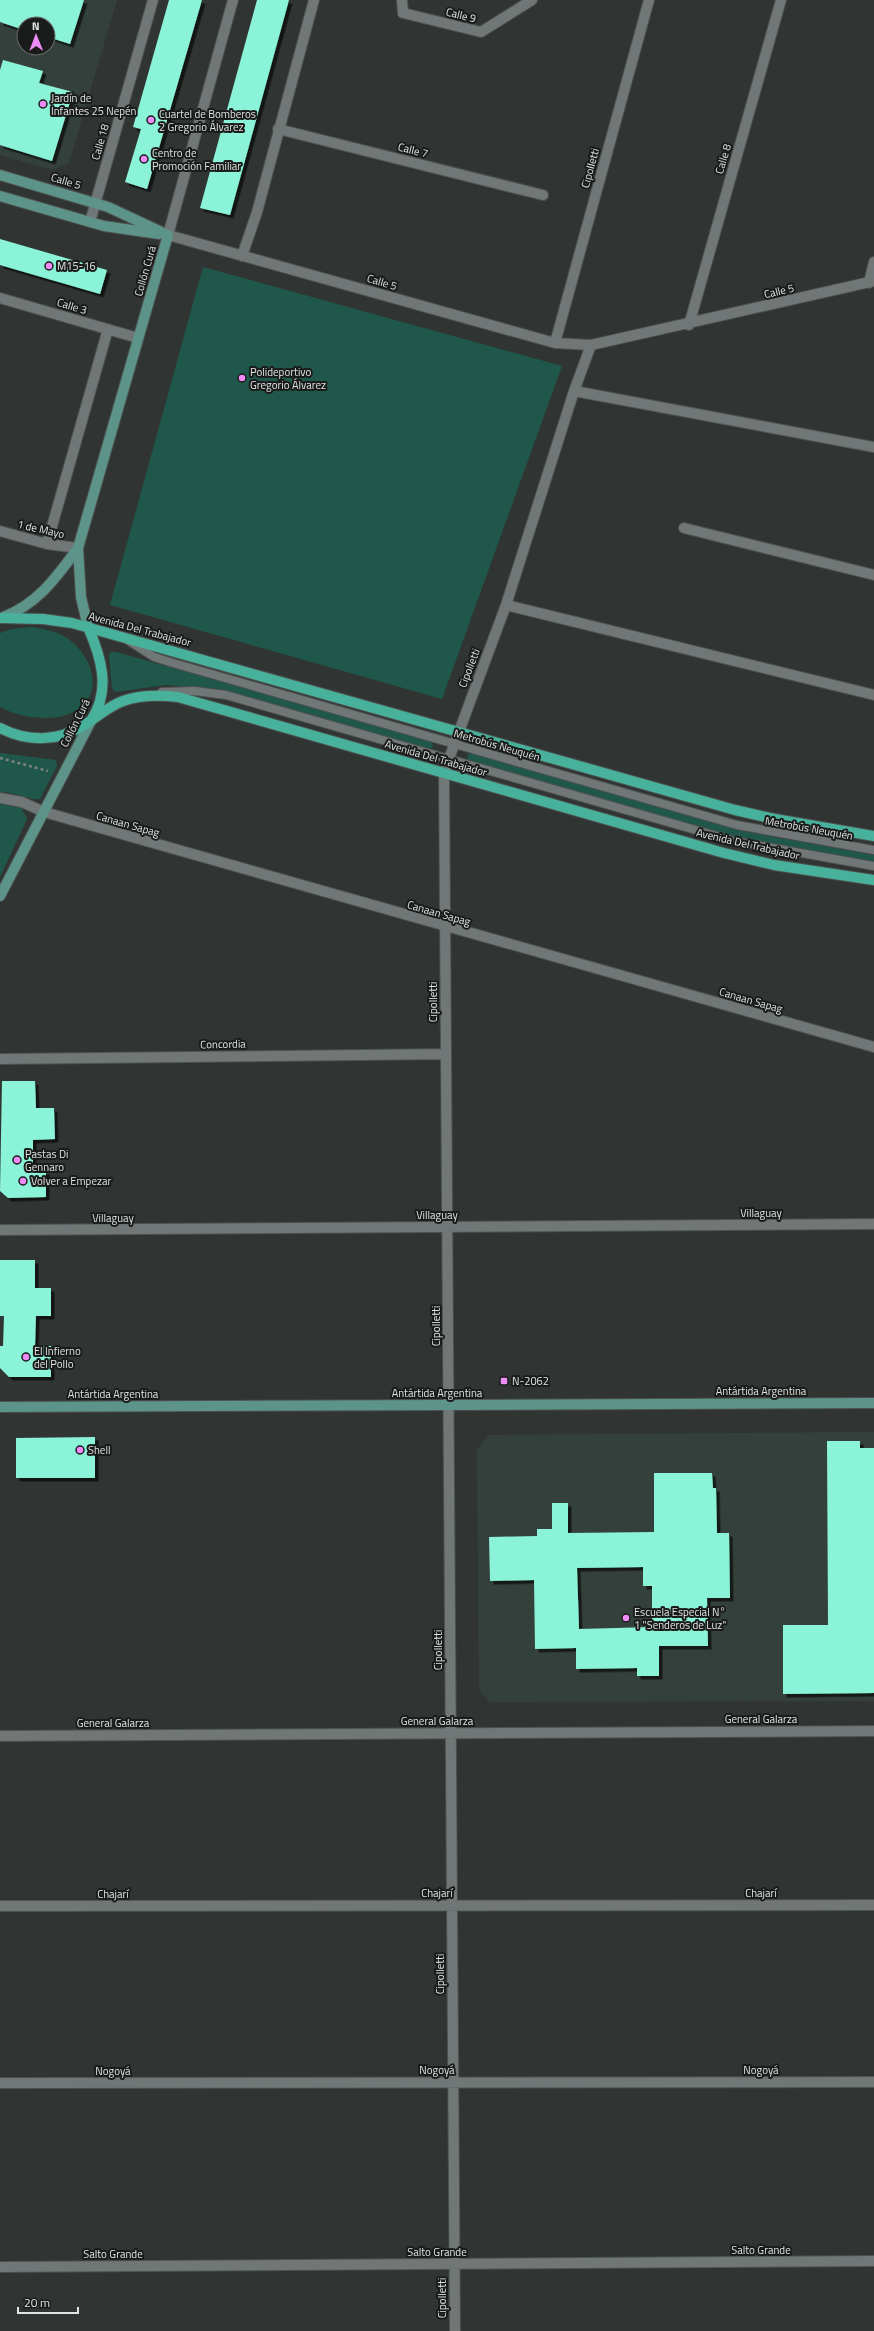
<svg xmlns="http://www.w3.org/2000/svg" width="874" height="2331" viewBox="0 0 874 2331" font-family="'Titillium Web',sans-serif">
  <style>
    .built { fill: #34403c; fill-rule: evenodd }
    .green { fill: #1f584a }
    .building { fill: #8bf3d7; fill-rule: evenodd; filter: url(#shadow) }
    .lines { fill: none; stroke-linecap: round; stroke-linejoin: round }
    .lane-casing { stroke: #4c514f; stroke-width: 10 }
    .street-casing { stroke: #4c514f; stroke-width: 12 }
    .secondary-casing { stroke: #4c514f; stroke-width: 12 }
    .primary-casing { stroke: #4c514f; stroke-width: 12 }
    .path { stroke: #7c807e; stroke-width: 2.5; stroke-dasharray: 3 3; stroke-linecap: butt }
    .lane { stroke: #717776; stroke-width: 8 }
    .street { stroke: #717776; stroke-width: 10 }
    .secondary { stroke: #5d9489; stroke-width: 10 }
    .primary { stroke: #48b19b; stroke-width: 10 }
    .poi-dot { fill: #ef8bf6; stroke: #1a1c1b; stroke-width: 1.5 }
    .labels { text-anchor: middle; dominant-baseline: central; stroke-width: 4; stroke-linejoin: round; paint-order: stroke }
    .street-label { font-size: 11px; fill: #e1e4e3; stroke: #1a1c1b }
    .poi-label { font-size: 11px; fill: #e1e4e3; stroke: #1a1c1b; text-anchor: start }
  </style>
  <defs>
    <filter id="shadow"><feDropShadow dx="3.5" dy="3.5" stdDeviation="0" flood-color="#0009"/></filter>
  </defs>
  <rect width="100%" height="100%" fill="#303533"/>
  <path class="built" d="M 0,0 L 117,0 L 69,163 L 52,170 L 0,155 ZM 24,24 L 48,24 L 48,48 L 24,48 Z
    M 874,1432 L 874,1701 L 490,1702 L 479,1690 L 477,1449 L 489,1435 Z"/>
  <path class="green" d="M 203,267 L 562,366 L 442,699 L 110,605 Z
    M 32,627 C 44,629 56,631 67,638 C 85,650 101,678 88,699 C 70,726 24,720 0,707 L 0,633 L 12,629 Z
    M 111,652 L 116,652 L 432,741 L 433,747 L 427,750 L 217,689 L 165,685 L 115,692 L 112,688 L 109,655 Z
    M 0,753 L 56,760 L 57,766 L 40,799 C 36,801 10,791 0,792 Z
    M 472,753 L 742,831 L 874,855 L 874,862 L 742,839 L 468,761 L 467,755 Z
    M 0,804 L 21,807 L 27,819 L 0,877 Z"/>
  <path class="building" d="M 0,0 L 84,0 L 70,44 L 48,37 L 48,24 L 24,24 L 24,30 L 0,22 Z
    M 169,0 L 202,0 L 147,189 L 125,182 L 141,129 L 133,127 Z
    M 257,0 L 289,0 L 230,215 L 200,208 Z
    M 3,60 L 43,71 L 39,83 L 73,92 L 52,161 L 0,145 L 0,70 Z
    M 0,239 L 107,270 L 100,294 L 0,265 Z
    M 2,1081 L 35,1081 L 36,1108 L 54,1108 L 55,1139 L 33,1140 L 33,1171 L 46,1171 L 46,1197 L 8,1198 L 0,1191 Z
    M 0,1260 L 35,1260 L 35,1288 L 51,1288 L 51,1316 L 36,1316 L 35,1346 L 51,1346 L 51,1377 L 9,1377 L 0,1368 L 0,1346 L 3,1346 L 4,1316 L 0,1316 Z
    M 95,1437 L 95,1478 L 16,1478 L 16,1438 Z
    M 827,1441 L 860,1441 L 860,1448 L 874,1448 L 874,1693 L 783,1694 L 783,1625 L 828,1625 Z
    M 654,1473 L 712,1473 L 713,1488 L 716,1488 L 717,1533 L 729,1533 L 730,1598 L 707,1598 L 708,1646 L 659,1646 L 659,1676 L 637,1676 L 637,1668 L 576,1669 L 576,1648 L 535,1649 L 534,1580 L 490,1581 L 489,1537 L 537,1536 L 537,1529 L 552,1529 L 552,1503 L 568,1503 L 568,1533 L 654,1532 ZM 643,1567 L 643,1586 L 652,1586 L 652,1627 L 579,1629 L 577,1568 Z"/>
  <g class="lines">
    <defs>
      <path id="lane" d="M 129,641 L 154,657 L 173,663 L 737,825 L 874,850
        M 162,692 L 195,691 L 226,695 L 734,841 L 874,866"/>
      <path id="street" d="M 233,0 L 168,235 L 555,343 L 591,345 L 874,281
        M 402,0 L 403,13 L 481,32 L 532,0
        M 278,129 L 543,195
        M 90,222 L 153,0
        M 242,256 L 257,212 L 314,0
        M 869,283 L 874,262
        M 0,298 L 138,338
        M 689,325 L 781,0
        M 555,343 L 649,0
        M 574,391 L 874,447
        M 684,528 L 874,575
        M 0,531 L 47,544 L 78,548
        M 47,544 L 108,329
        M 506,605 L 874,695
        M 0,798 L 22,802 L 44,812 L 874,1047
        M 0,1059 L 446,1054
        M 0,1230 L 874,1224
        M 0,1736 L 874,1731
        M 0,1906 L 874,1905
        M 0,2083 L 874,2082
        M 0,2267 L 874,2261
        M 455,2331 L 444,772 L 506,605 L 574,391 L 591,345"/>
      <path id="secondary" d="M 0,175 L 108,207 L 168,235
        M 0,196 L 104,226 L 159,234
        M 1,618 C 37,605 56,578 78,548
        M 88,627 L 81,597 L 78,548 L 168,235
        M 0,896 L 91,721
        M 0,1407 L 874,1403"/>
      <path id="primary" d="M 0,618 L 43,619 L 72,623 L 735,810 L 775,819 L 874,836
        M 88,627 C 101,657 111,689 92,719
        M 0,728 C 27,742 59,742 84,725 C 97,717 109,706 123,701 C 140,695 160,695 178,697 L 724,853 L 774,865 L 874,880"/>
    </defs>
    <use href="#lane" class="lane-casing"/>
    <use href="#street" class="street-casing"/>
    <use href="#secondary" class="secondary-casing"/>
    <use href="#primary" class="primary-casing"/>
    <path class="path" d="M 0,758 L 48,771"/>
    <use href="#lane" class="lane"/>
    <use href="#street" class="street"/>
    <use href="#secondary" class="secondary"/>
    <use href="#primary" class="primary"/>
  </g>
  <g class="poi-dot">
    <circle cx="43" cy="104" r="4"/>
    <circle cx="151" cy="120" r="4"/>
    <circle cx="144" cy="159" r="4"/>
    <circle cx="49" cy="266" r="4"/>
    <circle cx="242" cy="378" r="4"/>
    <circle cx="17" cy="1160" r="4"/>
    <circle cx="23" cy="1181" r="4"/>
    <circle cx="26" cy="1357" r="4"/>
    <rect x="500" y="1377" width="8" height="8" rx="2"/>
    <circle cx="80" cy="1450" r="4"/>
    <circle cx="626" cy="1618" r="4"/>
  </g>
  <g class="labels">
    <g class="street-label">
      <text transform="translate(461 15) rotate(14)">Calle 9</text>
      <text transform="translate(100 142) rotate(-74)">Calle 18</text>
      <text transform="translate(413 150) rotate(14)">Calle 7</text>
      <text transform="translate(723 159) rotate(-74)">Calle 8</text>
      <text transform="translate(590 168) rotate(-75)">Cipolletti</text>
      <text transform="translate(66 181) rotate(16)">Calle 5</text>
      <text transform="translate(145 271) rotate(-74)">Collón Curá</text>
      <text transform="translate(382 282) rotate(16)">Calle 5</text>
      <text transform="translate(779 291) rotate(-13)">Calle 5</text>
      <text transform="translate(72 306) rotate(16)">Calle 3</text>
      <text transform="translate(41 529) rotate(13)">1 de Mayo</text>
      <text transform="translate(140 629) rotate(15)">Avenida Del Trabajador</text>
      <text transform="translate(469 668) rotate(-69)">Cipolletti</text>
      <text transform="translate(75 723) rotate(-63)">Collón Curá</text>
      <text transform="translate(497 745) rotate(16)">Metrobús Neuquén</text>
      <text transform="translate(436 758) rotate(16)">Avenida Del Trabajador</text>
      <text transform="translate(128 824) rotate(16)">Canaan Sapag</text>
      <text transform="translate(809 828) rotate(10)">Metrobús Neuquén</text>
      <text transform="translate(748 844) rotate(13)">Avenida Del Trabajador</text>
      <text transform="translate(439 913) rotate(16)">Canaan Sapag</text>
      <text transform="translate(751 1000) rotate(16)">Canaan Sapag</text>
      <text transform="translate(433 1002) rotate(-90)">Cipolletti</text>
      <text transform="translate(223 1044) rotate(-1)">Concordia</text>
      <text x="761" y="1213">Villaguay</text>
      <text x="437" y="1215">Villaguay</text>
      <text x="113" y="1218">Villaguay</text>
      <text transform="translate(436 1326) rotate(-90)">Cipolletti</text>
      <text x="761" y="1391">Antártida Argentina</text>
      <text x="437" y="1393">Antártida Argentina</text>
      <text x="113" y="1394">Antártida Argentina</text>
      <text transform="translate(438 1650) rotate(-90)">Cipolletti</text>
      <text x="761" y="1719">General Galarza</text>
      <text x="437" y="1721">General Galarza</text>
      <text x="113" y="1723">General Galarza</text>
      <text x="437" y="1893">Chajarí</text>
      <text x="761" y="1893">Chajarí</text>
      <text x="113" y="1894">Chajarí</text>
      <text transform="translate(440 1974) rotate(-90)">Cipolletti</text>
      <text x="437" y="2070">Nogoyá</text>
      <text x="761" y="2070">Nogoyá</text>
      <text x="113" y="2071">Nogoyá</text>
      <text x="761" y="2250">Salto Grande</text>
      <text x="437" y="2252">Salto Grande</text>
      <text x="113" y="2254">Salto Grande</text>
      <text transform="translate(442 2298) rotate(-90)">Cipolletti</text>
    </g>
    <g class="poi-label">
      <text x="51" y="98">Jardín de<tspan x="51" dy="13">Infantes 25 Nepén</tspan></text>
      <text x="159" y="114">Cuartel de Bomberos<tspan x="159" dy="13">2 Gregorio Álvarez</tspan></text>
      <text x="152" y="153">Centro de<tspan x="152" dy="13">Promoción Familiar</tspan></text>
      <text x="57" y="266">M15-16</text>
      <text x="250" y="372">Polideportivo<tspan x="250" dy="13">Gregorio Álvarez</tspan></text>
      <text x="25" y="1154">Pastas Di<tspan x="25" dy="13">Gennaro</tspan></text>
      <text x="31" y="1181">Volver a Empezar</text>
      <text x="34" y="1351">El Infierno<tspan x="34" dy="13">del Pollo</tspan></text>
      <text x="512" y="1381">N-2062</text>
      <text x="88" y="1450">Shell</text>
      <text x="634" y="1612">Escuela Especial N°<tspan x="634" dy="13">1 "Senderos de Luz"</tspan></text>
    </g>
  </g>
  <g transform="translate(36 36) rotate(359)"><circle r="19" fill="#1a1c1b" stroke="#6a6c6b"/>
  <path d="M0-3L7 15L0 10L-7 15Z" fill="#ef8bf6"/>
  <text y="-6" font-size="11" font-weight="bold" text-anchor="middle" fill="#e1e4e3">N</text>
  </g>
  <path d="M18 2307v6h60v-6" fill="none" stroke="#e1e4e3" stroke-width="2"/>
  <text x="24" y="2307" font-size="12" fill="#e1e4e3" stroke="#1a1c1b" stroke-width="3" paint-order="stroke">20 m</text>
</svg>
